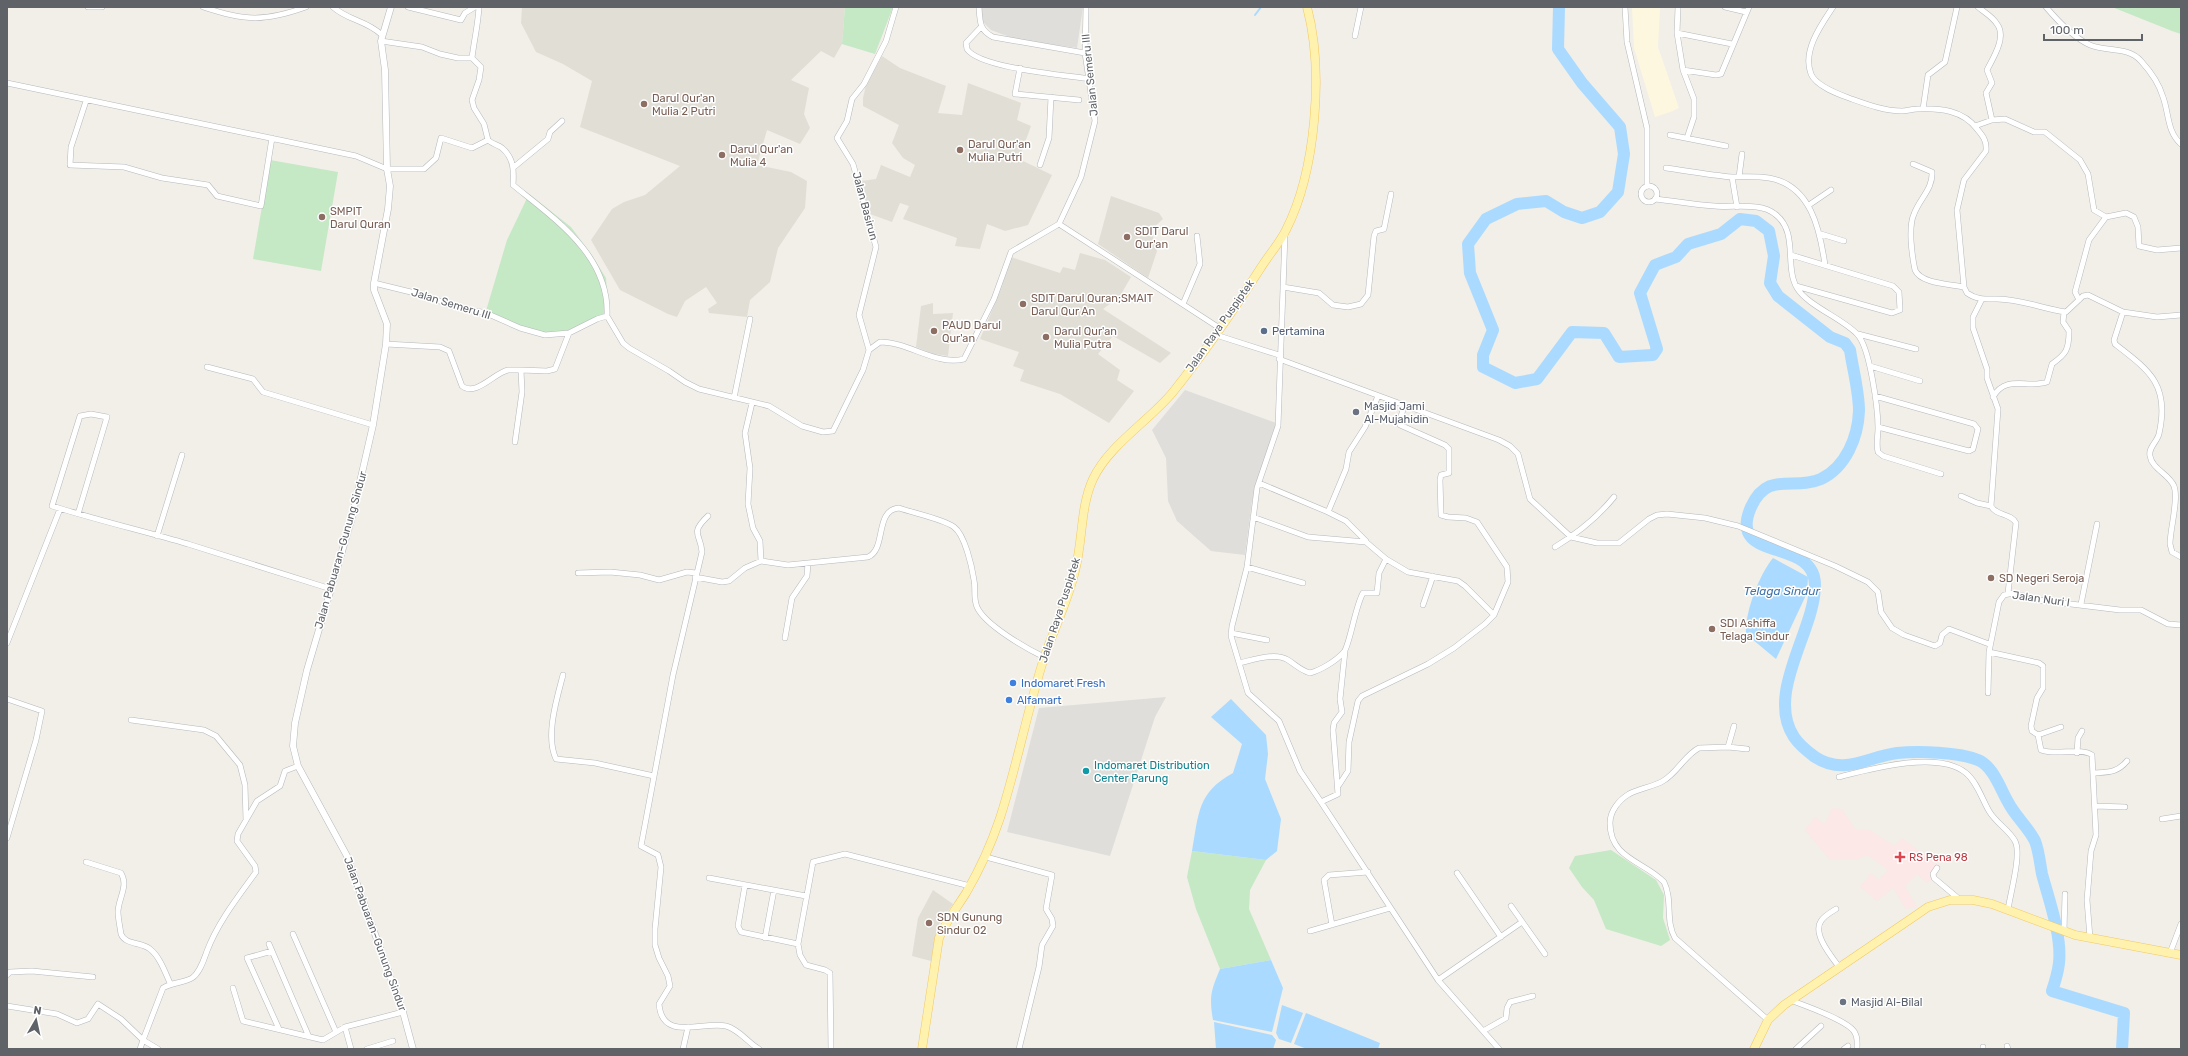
<svg xmlns="http://www.w3.org/2000/svg" width="2188" height="1056" viewBox="0 0 2188 1056" font-family="Rubik,sans-serif">
  <style>
    .commercial { fill: #fef7e0 }
    .industrial { fill: #e0deda }
    .education { fill: #e1ded6 }
    .medical { fill: #fce8e6 }
    .green { fill: #c5e8c5 }
    .water { fill: #aadaff }
    .lines { fill: none; stroke-linecap: round; stroke-linejoin: round }
    .stream { stroke: #aadaff; stroke-width: 2 }
    .river { stroke: #aadaff; stroke-width: 12 }
    .minor-casing { stroke: #b5b8bc; stroke-width: 6 }
    .tertiary-casing { stroke: #b5b8bc; stroke-width: 7 }
    .primary-casing { stroke: #f2c960; stroke-width: 9 }
    .minor { stroke: #fff; stroke-width: 5 }
    .tertiary { stroke: #fff; stroke-width: 6 }
    .primary { stroke: #fff2af; stroke-width: 8 }
    .education-dot { fill: #8d6e63; stroke: #fff; stroke-width: 1.5 }
    .service-dot { fill: #5c6f8a; stroke: #fff; stroke-width: 1.5 }
    .worship-dot { fill: #6b7280; stroke: #fff; stroke-width: 1.5 }
    .shop-dot { fill: #3f7fe0; stroke: #fff; stroke-width: 1.5 }
    .culture-dot { fill: #0f9aa8; stroke: #fff; stroke-width: 1.5 }
    .health-dot { fill: #e0444e; stroke: #fff; stroke-width: 1.5 }
    .labels { text-anchor: middle; dominant-baseline: central; stroke-width: 3; stroke-linejoin: round; paint-order: stroke }
    .street-label { font-size: 11px; fill: #5f6368; stroke: #fff }
    .education-label { font-size: 11px; fill: #785e54; stroke: #fff; text-anchor: start }
    .service-label { font-size: 11px; fill: #4e5e75; stroke: #fff; text-anchor: start }
    .worship-label { font-size: 11px; fill: #5b616d; stroke: #fff; text-anchor: start }
    .shop-label { font-size: 11px; fill: #366cbe; stroke: #fff; text-anchor: start }
    .culture-label { font-size: 11px; fill: #0d838f; stroke: #fff; text-anchor: start }
    .health-label { font-size: 11px; fill: #be3a42; stroke: #fff; text-anchor: start }
    .water-label { font-size: 12px; font-style: italic; fill: #4174aa; stroke: #fff }
  </style>
  <rect width="100%" height="100%" fill="#f1efe8"/>
  <path class="commercial" d="M 1632,7 L 1660,7 L 1658,47 L 1679,108 L 1670,112 L 1655,117 L 1634,48 Z"/>
  <path class="industrial" d="M 981,7 L 1083,7 L 1077,48 L 1015,39 L 991,30 L 983,22 Z
    M 1185,390 L 1276,423 L 1252,501 L 1245,555 L 1211,551 L 1177,521 L 1168,501 L 1166,458 L 1152,430 Z
    M 1166,697 L 1155,717 L 1110,856 L 1007,832 L 1039,708 Z"/>
  <path class="education" d="M 522,7 L 845,7 L 842,44 L 834,58 L 821,51 L 791,80 L 809,88 L 804,114 L 810,128 L 800,144 L 767,130 L 757,165 L 791,172 L 807,181 L 805,208 L 778,248 L 770,282 L 750,300 L 747,317 L 709,313 L 708,309 L 717,303 L 706,287 L 685,301 L 677,317 L 668,314 L 620,290 L 591,240 L 612,209 L 624,202 L 645,195 L 680,166 L 580,127 L 592,81 L 563,64 L 536,52 L 521,23 Z
    M 882,56 L 900,68 L 946,86 L 938,113 L 962,115 L 968,83 L 1021,103 L 1017,120 L 1031,126 L 1019,159 L 1052,175 L 1028,225 L 1005,231 L 987,224 L 980,249 L 955,246 L 957,238 L 903,219 L 909,206 L 900,203 L 892,222 L 870,214 L 861,181 L 876,179 L 881,165 L 910,177 L 915,165 L 903,158 L 892,143 L 899,125 L 863,106 L 863,98 L 866,85 Z
    M 1111,196 L 1159,213 L 1163,219 L 1151,230 L 1157,251 L 1148,278 L 1098,244 Z
    M 1080,253 L 1105,260 L 1131,277 L 1120,296 L 1103,309 L 1171,353 L 1160,363 L 1113,336 L 1098,354 L 1120,370 L 1117,380 L 1134,391 L 1109,423 L 1060,394 L 1020,381 L 1024,370 L 1013,366 L 1019,352 L 980,339 L 1001,289 L 1011,257 L 1060,273 L 1063,267 L 1075,270 Z
    M 933,303 L 933,314 L 953,313 L 948,356 L 934,354 L 916,347 L 921,306 Z
    M 933,890 L 953,904 L 937,927 L 931,961 L 912,956 L 918,918 Z"/>
  <path class="medical" d="M 1832,808 L 1842,809 L 1856,830 L 1868,829 L 1895,846 L 1902,838 L 1941,867 L 1927,883 L 1917,874 L 1905,886 L 1917,907 L 1906,909 L 1893,888 L 1877,901 L 1860,887 L 1871,873 L 1879,880 L 1888,870 L 1868,855 L 1856,860 L 1830,860 L 1805,830 L 1815,817 L 1825,824 Z"/>
  <path class="green" d="M 845,7 L 893,7 L 875,54 L 842,44 Z
    M 2112,7 L 2181,7 L 2181,34 L 2172,31 Z
    M 270,160 L 338,172 L 321,271 L 253,259 Z
    M 529,194 L 571,227 L 591,254 L 606,278 L 608,310 C 567,353 531,331 486,311 L 507,240 Z
    M 1611,850 L 1656,880 L 1664,895 L 1663,918 L 1670,940 L 1661,946 L 1606,929 L 1594,900 L 1582,887 L 1569,868 L 1575,856 Z
    M 1192,851 L 1266,860 L 1250,890 L 1249,909 L 1271,960 L 1220,969 L 1196,909 L 1187,877 Z"/>
  <path class="water" d="M 1773,558 L 1808,577 L 1807,593 L 1776,659 L 1746,634 C 1745,612 1759,575 1773,558 Z
    M 1231,699 L 1266,735 L 1268,754 L 1265,779 L 1281,819 L 1277,851 L 1266,860 L 1192,851 C 1199,813 1197,793 1233,773 L 1242,744 L 1211,717 Z
    M 1271,960 L 1283,988 L 1272,1032 L 1213,1020 C 1209,996 1211,991 1220,969 Z
    M 1282,1005 L 1303,1013 L 1291,1043 L 1279,1039 L 1276,1033 Z
    M 1306,1013 L 1380,1043 L 1378,1049 L 1307,1049 L 1294,1044 Z
    M 1214,1022 L 1272,1035 L 1276,1040 L 1273,1049 L 1216,1049 Z"/>
  <g class="lines">
    <path class="stream" d="M 1255,15 L 1261,7"/>
    <path class="river" d="M 1559,7 L 1558,49 L 1582,83 L 1620,127 L 1624,154 L 1618,192 L 1600,212 L 1582,218 L 1564,212 L 1546,201 L 1517,204 L 1486,219 L 1468,244 L 1470,273 L 1493,330 L 1483,355 L 1483,367 L 1515,383 L 1537,379 L 1572,332 L 1604,333 L 1619,357 L 1653,355 L 1657,349 L 1640,293 L 1655,265 L 1676,257 L 1688,244 L 1721,234 L 1740,219 L 1756,221 L 1769,231 L 1774,256 L 1770,283 L 1778,296 L 1830,337 L 1845,343 L 1850,350 C 1853,370 1859,392 1859,411 C 1858,437 1846,467 1821,479 C 1793,491 1768,470 1751,507 C 1726,564 1815,536 1815,585 C 1815,631 1765,693 1794,737 C 1800,746 1807,751 1815,757 C 1844,776 1867,757 1897,753 C 1918,751 1959,752 1978,760 C 1993,766 2000,788 2008,802 C 2015,816 2028,827 2035,841 C 2039,851 2040,864 2042,874 C 2049,900 2062,936 2059,963 C 2058,972 2055,982 2052,991 L 2124,1013 L 2122,1049"/>
    <defs>
      <path id="minor" d="M 88,7 L 102,7
        M 203,7 C 245,21 264,22 306,7
        M 333,7 C 349,21 366,20 382,35
        M 408,7 L 461,20 L 465,13 L 475,7
        M 979,7 C 980,21 979,30 993,37 L 1085,53
        M 1625,7 L 1627,42 L 1647,128 L 1647,186
        M 1678,7 L 1677,33 L 1683,70 L 1694,99 L 1694,117 L 1687,138
        M 1725,7 L 1746,12
        M 1833,7 C 1821,25 1802,51 1811,74 C 1816,86 1838,94 1849,98 C 1866,104 1884,111 1902,111 C 1907,111 1912,109 1917,109 C 1940,108 1963,110 1977,129 C 1983,136 1987,141 1986,151 L 1964,180 L 1957,210 L 1964,287 L 1967,293 C 1977,300 1986,299 1997,299 C 2021,299 2043,309 2066,312 L 2083,296 L 2088,295 L 2123,312 L 2157,317 L 2181,315
        M 1978,7 C 1984,12 1993,17 1997,24 C 2007,37 1993,58 1987,70 L 1992,83 L 1986,93 L 1992,120
        M 2046,7 C 2057,20 2074,38 2090,45 C 2106,52 2128,46 2141,61 C 2151,72 2159,83 2163,97 C 2169,113 2167,132 2181,144
        M 981,27 L 966,43 L 967,49 C 979,68 1065,75 1090,79
        M 1677,33 L 1732,44
        M 1355,36 L 1361,7
        M 381,41 L 422,47 L 440,54 L 458,58 L 472,58 L 481,67 L 479,80 L 472,100 L 474,108 L 484,124 L 488,140 C 492,144 498,145 502,148 C 514,158 514,171 513,185 C 555,219 610,256 607,316
        M 472,58 C 474,41 478,25 479,7
        M 1020,68 L 1015,94 L 1079,100
        M 1683,70 L 1716,75 L 1721,74 L 1749,7
        M 7,83 L 356,156 L 387,169 L 424,169 L 436,158 L 441,138 L 472,148 L 488,140
        M 86,101 L 71,147 L 70,165 L 124,167 L 162,178 L 208,185 L 217,196 L 261,206 L 272,138
        M 1923,109 L 1928,75 L 1945,62 L 1957,7
        M 1975,126 L 1992,120 L 2005,119 L 2034,132 L 2045,132 L 2080,160 L 2088,174 L 2094,210 L 2106,217 L 2126,213 L 2134,217 L 2138,227 L 2139,246 L 2157,250 L 2181,248
        M 1670,135 L 1726,146
        M 1913,164 L 1932,172 C 1933,189 1920,198 1914,214 C 1908,227 1912,256 1915,270 C 1921,284 1951,284 1964,287
        M 1040,165 L 1049,138 L 1051,97
        M 514,167 L 548,139 L 550,132 L 562,121
        M 1666,168 C 1688,171 1710,175 1732,177 C 1745,177 1756,176 1769,178 C 1811,185 1820,230 1825,265
        M 1732,177 L 1737,207
        M 1739,177 L 1742,154
        M1641 194a8 8 0 1 1 16 0a8 8 0 1 1-16 0Z
        M 1655,199 C 1675,201 1695,205 1715,206 C 1733,208 1761,202 1775,214 C 1799,232 1784,266 1797,288 C 1808,306 1842,318 1857,334 C 1870,347 1878,409 1878,428 C 1878,436 1876,444 1878,452 L 1883,456 L 1941,474
        M 1809,205 L 1831,190
        M 1059,224 L 1221,329
        M 1285,234 L 1278,426 L 1257,488 L 1247,567 L 1232,626 L 1231,636 L 1248,693 L 1279,721 L 1300,771 L 1321,802 L 1438,980 L 1499,1049
        M 1821,234 L 1844,241
        M 1791,255 L 1893,286 L 1899,292 L 1900,310 L 1892,313 L 1796,286
        M 374,283 L 427,296 L 452,306 L 486,313 L 520,328 L 545,335 L 569,333 L 597,319 L 607,316 L 623,343 L 629,348 L 669,371 L 685,382 L 699,389 L 769,406 L 802,426 L 823,432 L 833,431 L 863,370 L 869,350 L 880,342 C 909,342 936,366 964,359 L 994,299 L 1011,252 L 1059,224 L 1081,177 L 1095,121 L 1085,53 L 1086,7
        M 1283,287 L 1319,293 L 1333,305 L 1348,307 L 1361,304 L 1368,295 L 1374,236 L 1376,231 L 1384,229 L 1391,194
        M 1982,299 L 1973,317 L 1973,328 L 1987,369 L 1987,378 L 1998,409 L 1991,506
        M 2079,300 L 2075,292 L 2089,240 L 2106,217
        M 1183,304 L 1200,264 L 1197,236
        M 2123,312 L 2114,340 L 2115,344 C 2150,371 2170,385 2159,434 C 2157,442 2148,448 2150,456 C 2152,469 2169,474 2174,486 C 2179,499 2170,529 2170,544 L 2172,552 L 2181,557
        M 1858,334 L 1916,349
        M 1216,335 L 1279,355
        M 386,344 L 440,347 L 449,351 L 462,386 C 476,397 494,373 508,370 C 512,370 517,370 521,370 L 522,392 L 515,442
        M 869,350 L 859,315 L 876,247 L 853,164 L 837,138 L 847,121 L 852,99 L 864,84 L 886,41 L 896,7
        M 1279,359 L 1499,440 L 1510,446 L 1518,454 L 1530,499 L 1571,537 L 1597,543 L 1619,543 L 1649,519 L 1657,515 L 1667,514 L 1705,518 L 1738,526 L 1835,566 L 1868,582 L 1878,592 L 1881,612 L 1892,628 L 1904,635 L 1935,646 L 1940,643 L 1942,635 L 1949,629 L 1989,644
        M 1870,366 L 1920,381
        M 207,367 L 253,379 L 263,392 L 373,425
        M 521,370 L 547,371 L 555,369 L 569,333
        M 1875,396 L 1974,424 L 1978,429 L 1973,449 L 1969,451 L 1878,427
        M 1993,397 C 2006,374 2028,389 2047,382 L 2052,364 C 2066,354 2069,350 2069,331 L 2063,322 L 2064,312
        M 734,398 L 750,319
        M 752,403 L 745,433 L 750,468 L 748,504 L 753,528 L 760,541 L 761,561
        M 1259,483 L 1328,512 L 1346,521 L 1366,541
        M 1961,496 L 1977,503 L 1991,506 C 1996,516 2011,513 2016,523 L 2008,593
        M 1328,512 L 1346,469 L 1349,452 L 1365,427 L 1378,396
        M 78,514 L 107,417 L 91,414 L 80,416 L 52,506 C 97,520 143,531 188,544 C 235,559 283,574 331,589
        M 708,516 C 689,534 701,534 702,552 L 673,675 L 641,846 L 658,855 L 661,867 L 655,929 L 655,945 L 659,958 L 668,976 L 670,986 L 659,1004 C 662,1042 702,1021 726,1026 C 740,1030 747,1042 759,1049
        M 1253,517 L 1308,537 L 1366,542 L 1386,559 L 1408,572 L 1458,581 L 1465,586 L 1494,615
        M 157,536 L 182,455
        M 1555,547 C 1578,533 1597,518 1614,497
        M 1247,567 L 1303,583
        M 578,573 L 610,572 L 640,575 L 659,580 L 687,572 L 696,573
        M 695,577 L 722,582 L 729,581 L 745,568 L 761,561 L 788,565 L 868,557 C 887,549 874,510 899,508 C 913,513 943,519 954,527 C 965,535 972,567 974,580 C 976,589 973,598 977,607 C 985,625 1027,649 1044,657
        M 2081,604 L 2097,524
        M 1423,605 L 1433,576
        M 1231,633 L 1267,640
        M 785,638 L 792,598 L 807,576 L 808,563
        M 7,643 L 60,509
        M 1239,663 C 1253,660 1275,652 1288,660 C 1296,665 1300,670 1310,673 C 1321,670 1336,661 1344,652 C 1350,644 1355,607 1363,593 L 1377,593 L 1379,573 L 1386,559
        M 563,675 C 557,698 545,736 556,759 L 595,763 L 654,776
        M 1988,693 L 1989,652
        M 7,699 L 42,711 L 36,740 L 7,838
        M 131,720 L 204,730 L 216,736 L 240,765 L 245,785 L 246,820
        M 1734,726 L 1728,747 L 1699,748 C 1685,755 1677,773 1663,781 C 1653,787 1640,788 1629,794 C 1619,800 1610,811 1610,823 C 1610,859 1644,861 1664,882 C 1673,900 1665,921 1675,938 L 1768,1020
        M 2038,735 L 2061,727
        M 1728,747 L 1747,749
        M 2077,753 L 2078,738 L 2082,731
        M 2093,773 C 2108,772 2117,773 2127,761
        M 1839,777 C 1870,769 1938,750 1966,773 C 1977,782 1982,799 1989,811 C 1996,823 2009,830 2015,841 C 2022,854 2010,894 2008,910
        M 1339,785 L 1348,771 L 1349,742 L 1358,701 L 1362,696 L 1428,664 L 1454,648 L 1485,624 L 1494,615 L 1508,582 L 1507,567 L 1477,522 L 1466,518 L 1448,517 L 1441,515 L 1440,480 L 1441,475 L 1449,473 L 1449,449 L 1445,445 L 1400,425 L 1399,422 L 1404,407
        M 1321,802 L 1338,794 L 1333,730 L 1334,723 L 1342,712 L 1340,699 L 1345,651
        M 2095,806 L 2125,807
        M 2162,819 L 2181,816
        M 986,857 L 1052,875 L 1046,909 L 1052,919 L 1053,926 L 1042,945 L 1039,967 L 1019,1049
        M 86,862 L 121,873 C 129,886 118,899 118,912 C 118,918 120,927 121,934 C 125,945 142,942 150,949 C 160,957 165,972 170,983
        M 1937,868 L 1933,874 L 1934,878 L 1959,899
        M 1457,873 L 1501,937
        M 709,878 L 806,896
        M 745,885 L 738,926 L 741,932 L 798,944
        M 1511,906 L 1545,954
        M 1836,909 C 1831,912 1824,916 1821,921 C 1812,934 1832,957 1839,967
        M 1332,925 L 1324,880 L 1329,875 L 1368,872
        M 1310,931 L 1390,908
        M 2064,931 L 2065,894
        M 293,934 L 336,1032
        M 765,938 L 774,890
        M 2090,938 L 2087,900 L 2091,851 L 2096,835 L 2092,755 C 2082,747 2055,756 2041,750 L 2038,735 L 2032,731 L 2031,726 L 2037,698 L 2043,688 L 2043,666 L 2039,663 L 1989,652 L 1999,602 L 2004,595 L 2013,593 L 2038,600 L 2120,610 L 2141,610 L 2168,624 L 2181,625
        M 269,944 L 309,1037
        M 272,951 L 247,958 L 279,1029
        M 2170,953 L 2181,924
        M 7,975 L 10,972 L 32,971 L 93,977
        M 1438,980 L 1522,922
        M 233,988 L 243,1021 L 323,1040 L 345,1027 L 403,1012
        M 1790,1000 C 1803,1005 1850,1021 1855,1033 C 1858,1038 1857,1044 1857,1049
        M 7,1006 L 57,1014 L 77,1023 L 88,1019 L 98,1004 L 121,1019 L 143,1040 L 140,1049
        M 345,1027 L 351,1049
        M 1483,1031 L 1506,1018 L 1507,1008 L 1510,1002 L 1533,996
        M 2007,1046 L 2008,1049
        M 158,1049 L 143,1040 L 163,988 C 172,982 184,983 192,978 C 200,973 204,959 207,951 C 218,922 238,897 256,872 L 255,866 L 237,841 L 238,834 L 257,801 L 280,786 L 285,771 L 298,766
        M 367,1049 L 393,1041
        M 683,1049 L 688,1027
        M 831,1049 L 830,973 L 825,970 L 806,965 L 800,955 L 798,944 L 813,862 L 845,854 L 970,886
        M 1796,1049 L 1821,1026
        M 1844,1049 L 1848,1046
        M 1983,1049 L 1983,1047"/>
      <path id="tertiary" d="M 391,7 L 381,41 L 385,70 L 387,169 L 390,186 L 388,209 L 374,283 L 374,290 L 387,324 L 386,344 L 373,425 L 351,521 L 307,670 L 295,723 L 293,746 L 298,766 L 347,856 L 403,1012 L 413,1049"/>
      <path id="primary" d="M 922,1049 L 939,938 C 946,921 956,909 966,893 C 980,869 991,845 1000,818 C 1017,766 1027,711 1044,658 C 1054,629 1068,601 1075,571 C 1083,541 1080,507 1093,479 C 1109,445 1149,421 1173,392 C 1205,352 1233,311 1260,269 C 1268,256 1279,244 1286,230 C 1316,171 1324,71 1307,7
        M 1754,1049 L 1768,1020 L 1784,1005 L 1915,916 L 1928,907 L 1950,900 L 1973,900 L 1992,904 L 2075,935 L 2181,955"/>
    </defs>
    <use href="#minor" class="minor-casing"/>
    <use href="#tertiary" class="tertiary-casing"/>
    <use href="#primary" class="primary-casing"/>
    <use href="#minor" class="minor"/>
    <use href="#tertiary" class="tertiary"/>
    <use href="#primary" class="primary"/>
  </g>
  <g class="education-dot">
    <circle cx="644" cy="104" r="4"/>
    <circle cx="960" cy="150" r="4"/>
    <circle cx="722" cy="155" r="4"/>
    <circle cx="322" cy="217" r="4"/>
    <circle cx="1127" cy="237" r="4"/>
    <circle cx="1023" cy="304" r="4"/>
    <circle cx="934" cy="331" r="4"/>
    <circle cx="1046" cy="337" r="4"/>
    <circle cx="1991" cy="578" r="4"/>
    <circle cx="1712" cy="629" r="4"/>
    <circle cx="929" cy="923" r="4"/>
  </g>
  <circle class="service-dot" cx="1264" cy="331" r="4"/>
  <g class="worship-dot">
    <circle cx="1356" cy="412" r="4"/>
    <circle cx="1843" cy="1002" r="4"/>
  </g>
  <g class="shop-dot">
    <circle cx="1013" cy="683" r="4"/>
    <circle cx="1009" cy="700" r="4"/>
  </g>
  <circle class="culture-dot" cx="1086" cy="771" r="4"/>
  <path class="health-dot" d="M1898 851h4v4h4v4h-4v4h-4v-4h-4v-4h4z"/>
  <g class="labels">
    <g class="street-label">
      <text transform="translate(1090 75) rotate(-96)">Jalan Semeru III</text>
      <text transform="translate(865 206) rotate(75)">Jalan Basirun</text>
      <text transform="translate(451 304) rotate(17)">Jalan Semeru III</text>
      <text transform="translate(1220 326) rotate(-55)">Jalan Raya Puspiptek</text>
      <text transform="translate(341 550) rotate(-74)">Jalan Pabuaran–Gunung Sindur</text>
      <text transform="translate(2041 599) rotate(8)">Jalan Nuri I</text>
      <text transform="translate(1060 610) rotate(-72)">Jalan Raya Puspiptek</text>
      <text transform="translate(375 934) rotate(70)">Jalan Pabuaran–Gunung Sindur</text>
    </g>
    <g class="education-label">
      <text x="652" y="98">Darul Qur'an<tspan x="652" dy="13">Mulia 2 Putri</tspan></text>
      <text x="968" y="144">Darul Qur'an<tspan x="968" dy="13">Mulia Putri</tspan></text>
      <text x="730" y="149">Darul Qur'an<tspan x="730" dy="13">Mulia 4</tspan></text>
      <text x="330" y="211">SMPIT<tspan x="330" dy="13">Darul Quran</tspan></text>
      <text x="1135" y="231">SDIT Darul<tspan x="1135" dy="13">Qur'an</tspan></text>
      <text x="1031" y="298">SDIT Darul Quran;SMAIT<tspan x="1031" dy="13">Darul Qur An</tspan></text>
      <text x="942" y="325">PAUD Darul<tspan x="942" dy="13">Qur'an</tspan></text>
      <text x="1054" y="331">Darul Qur'an<tspan x="1054" dy="13">Mulia Putra</tspan></text>
      <text x="1999" y="578">SD Negeri Seroja</text>
      <text x="1720" y="623">SDI Ashiffa<tspan x="1720" dy="13">Telaga Sindur</tspan></text>
      <text x="937" y="917">SDN Gunung<tspan x="937" dy="13">Sindur 02</tspan></text>
    </g>
    <g class="service-label">
      <text x="1272" y="331">Pertamina</text>
    </g>
    <g class="worship-label">
      <text x="1364" y="406">Masjid Jami<tspan x="1364" dy="13">Al-Mujahidin</tspan></text>
      <text x="1851" y="1002">Masjid Al-Bilal</text>
    </g>
    <g class="shop-label">
      <text x="1021" y="683">Indomaret Fresh</text>
      <text x="1017" y="700">Alfamart</text>
    </g>
    <g class="culture-label">
      <text x="1094" y="765">Indomaret Distribution<tspan x="1094" dy="13">Center Parung</tspan></text>
    </g>
    <g class="health-label">
      <text x="1909" y="857">RS Pena 98</text>
    </g>
    <g class="water-label">
      <text x="1782" y="591">Telaga Sindur</text>
    </g>
  </g>
  <rect width="2188" height="1056" fill="none" stroke="#5f6368" stroke-width="16"/>
  <g transform="translate(36 1020) rotate(9)" stroke="#ffffff" stroke-width="3" paint-order="stroke">
  <path d="M0-3L7 15L0 10L-7 15Z" fill="#5f6368"/>
  <text y="-6" font-size="11" font-weight="bold" text-anchor="middle" fill="#5f6368">N</text>
  </g>
  <path d="M2044 34v6h98v-6" fill="none" stroke="#5f6368" stroke-width="2"/>
  <text x="2050" y="34" font-size="12" fill="#5f6368" stroke="#ffffff" stroke-width="3" paint-order="stroke">100 m</text>
</svg>
